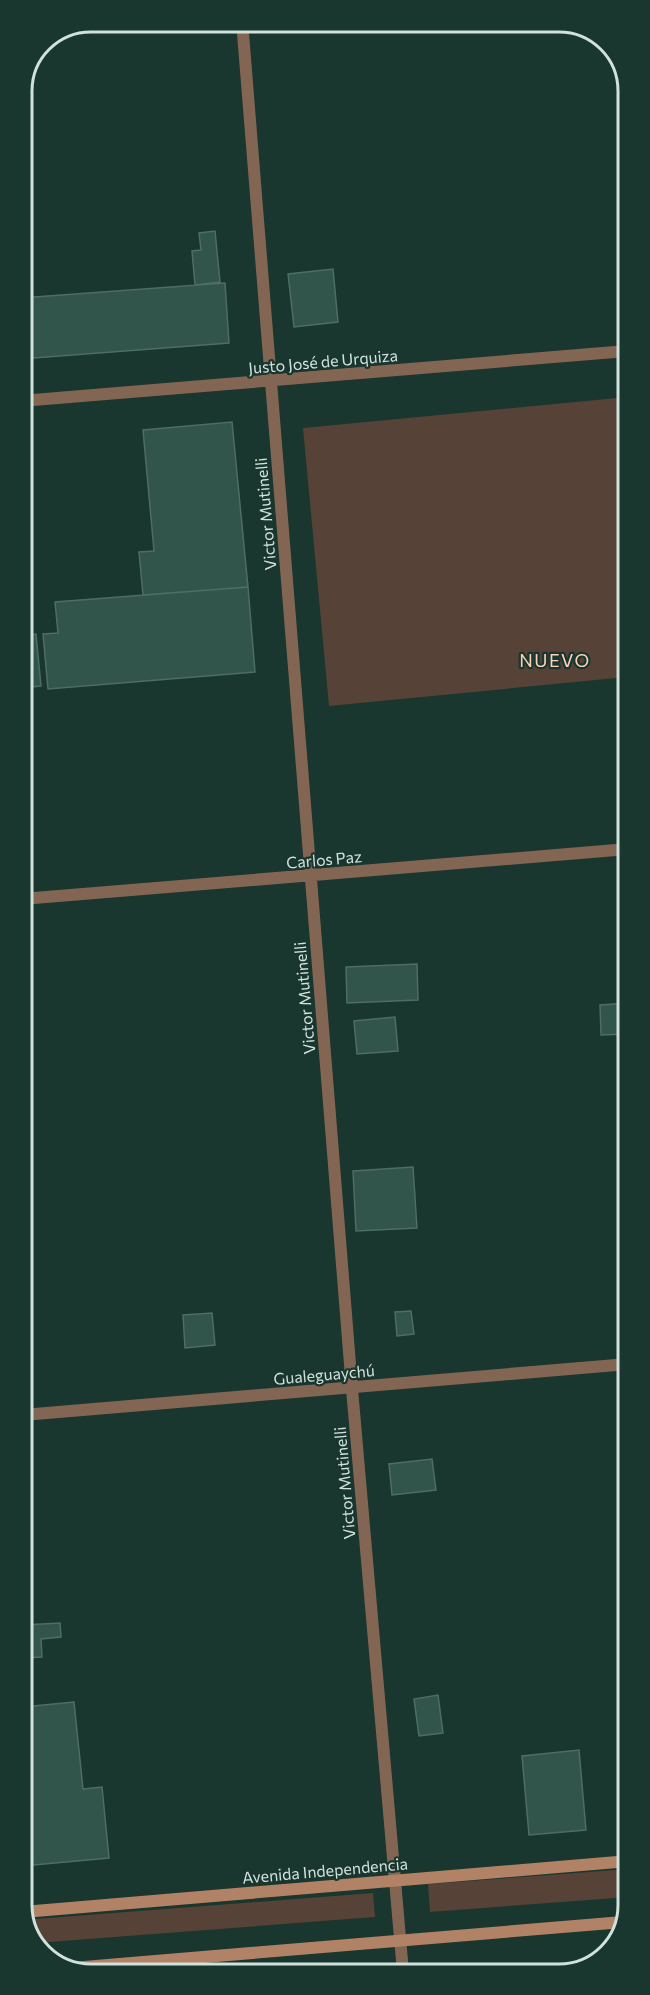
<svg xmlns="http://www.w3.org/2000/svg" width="650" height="1995" viewBox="0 0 650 1995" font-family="Commissioner,sans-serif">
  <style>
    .green { fill: #564237 }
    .building { fill: #32554b; stroke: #4e6d64; stroke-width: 1.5 }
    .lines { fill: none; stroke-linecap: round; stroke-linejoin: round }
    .street { stroke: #836554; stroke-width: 12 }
    .secondary { stroke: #b28267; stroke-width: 12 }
    .labels { text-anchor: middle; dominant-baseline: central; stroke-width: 4.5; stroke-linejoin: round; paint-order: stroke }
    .street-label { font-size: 16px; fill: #d1e2dd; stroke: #19362f }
    .neighbourhood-label { font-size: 18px; letter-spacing: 1.5px; fill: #fed1b9; stroke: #19362f }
    .rim { fill: none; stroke: #d1e2dd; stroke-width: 3 }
  </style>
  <rect width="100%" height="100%" fill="#19362f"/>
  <path class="green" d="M 627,397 L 627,677 L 329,706 L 303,428 Z
    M 629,1869 L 629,1897 L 430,1912 L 428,1884 Z
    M 373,1893 L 375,1917 L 36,1943 L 23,1922 L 23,1920 Z"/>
  <path class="building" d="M 620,61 L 627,73 L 627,94 L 622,95 Z
    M 215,231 L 220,282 L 195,285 L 192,251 L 201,250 L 199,233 Z
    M 333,269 L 338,322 L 294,327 L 288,274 Z
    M 225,283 L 229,343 L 21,359 L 21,298 Z
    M 232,422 L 248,587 L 143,595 L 139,552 L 154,551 L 143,430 Z
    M 248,587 L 255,672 L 48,689 L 43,634 L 58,633 L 55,602 Z
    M 36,634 L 41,686 L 22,688 L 22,636 Z
    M 417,964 L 418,1000 L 347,1003 L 346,967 Z
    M 628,1003 L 628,1034 L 601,1035 L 600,1005 Z
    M 395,1017 L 398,1051 L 357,1054 L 354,1021 Z
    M 413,1167 L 417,1228 L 356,1231 L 353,1171 Z
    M 411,1311 L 414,1334 L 397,1336 L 395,1312 Z
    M 212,1313 L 215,1345 L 185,1348 L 183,1315 Z
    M 432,1459 L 436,1490 L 392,1495 L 389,1464 Z
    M 60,1623 L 61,1637 L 41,1639 L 42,1657 L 23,1658 L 23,1625 Z
    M 438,1695 L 443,1733 L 419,1736 L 414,1699 Z
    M 74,1702 L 83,1789 L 102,1787 L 109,1858 L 23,1866 L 23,1707 Z
    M 579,1750 L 586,1830 L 529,1835 L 522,1756 Z"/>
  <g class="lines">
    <path class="street" d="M 242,21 L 352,1389 L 403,1972
      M 21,401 L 627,351
      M 22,899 L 628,849
      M 23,1415 L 628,1364"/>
    <path class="secondary" d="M 23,1912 L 629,1861
      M 72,1968 L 623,1922"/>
  </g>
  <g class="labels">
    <g class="street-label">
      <text transform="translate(323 361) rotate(-5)">Justo José de Urquiza</text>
      <text transform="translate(265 514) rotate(-95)">Victor Mutinelli</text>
      <text transform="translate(324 859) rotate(-5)">Carlos Paz</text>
      <text transform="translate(304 998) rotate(-95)">Victor Mutinelli</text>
      <text transform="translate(324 1374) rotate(-5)">Gualeguaychú</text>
      <text transform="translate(344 1483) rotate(-95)">Victor Mutinelli</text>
      <text transform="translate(325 1870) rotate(-5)">Avenida Independencia</text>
    </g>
    <g class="neighbourhood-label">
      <text x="555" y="660">NUEVO</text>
    </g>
  </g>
  <path d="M0 0H650V1995H0ZM91 32H559A59 59 0 0 1 618 91V1905A59 59 0 0 1 559 1964H91A59 59 0 0 1 32 1905V91A59 59 0 0 1 91 32Z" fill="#19362f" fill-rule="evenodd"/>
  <path class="rim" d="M91 32H559A59 59 0 0 1 618 91V1905A59 59 0 0 1 559 1964H91A59 59 0 0 1 32 1905V91A59 59 0 0 1 91 32Z"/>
</svg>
